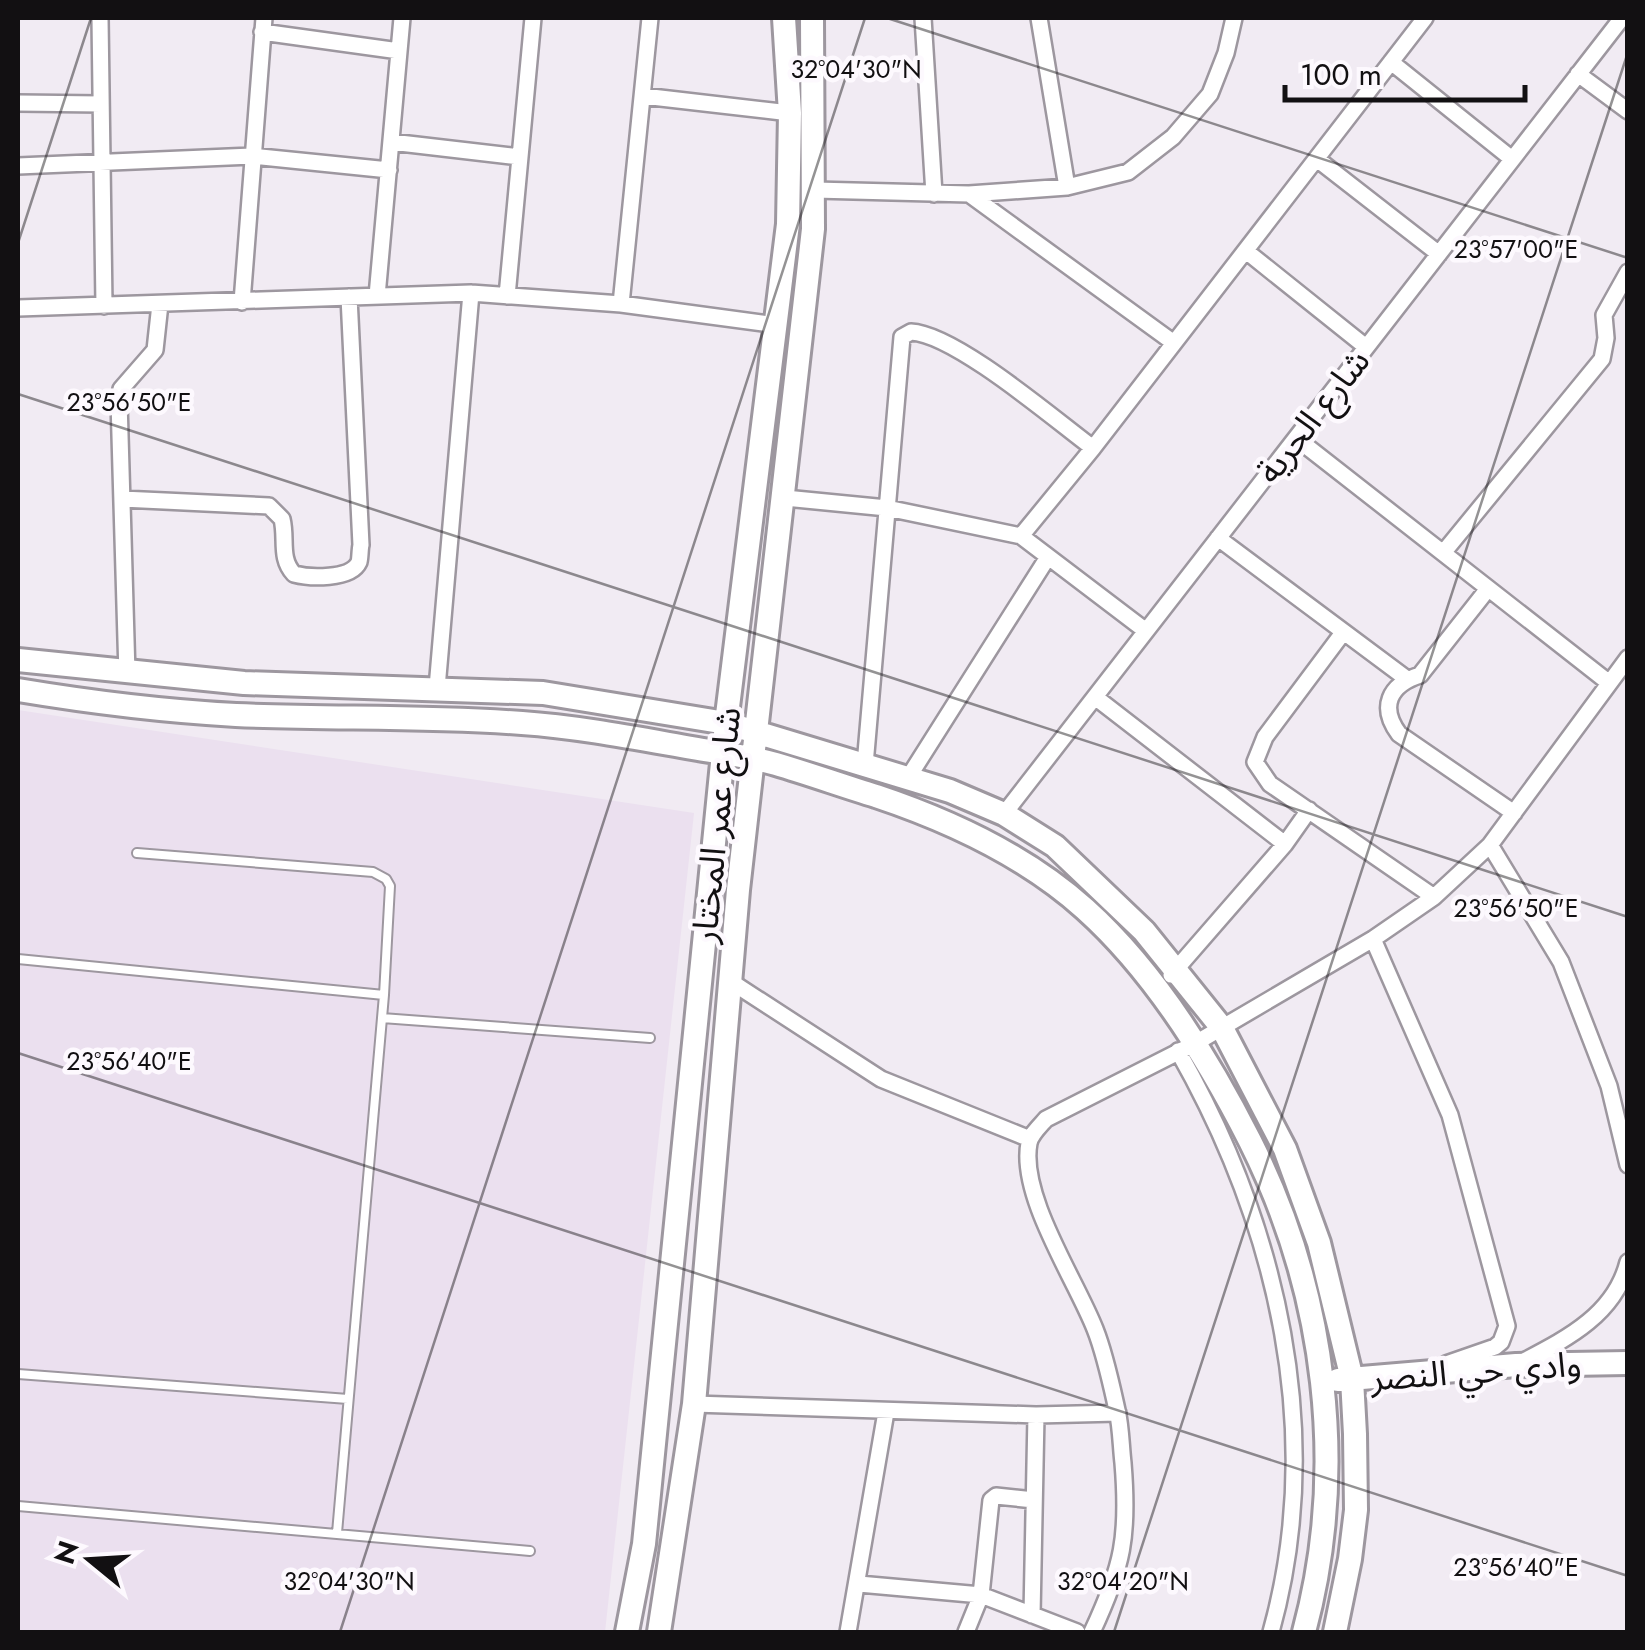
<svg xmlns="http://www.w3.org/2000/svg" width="1645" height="1650" viewBox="0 0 1645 1650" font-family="Jost,'Noto Sans Arabic',sans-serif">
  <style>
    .built { fill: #ebe0ef }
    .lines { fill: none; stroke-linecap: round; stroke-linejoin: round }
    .lane-casing { stroke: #9d979f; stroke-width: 12 }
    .street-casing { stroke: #9d979f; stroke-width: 20 }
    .secondary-casing { stroke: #9d979f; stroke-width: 28 }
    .lane { stroke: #fff; stroke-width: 8 }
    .street { stroke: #fff; stroke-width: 15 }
    .secondary { stroke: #fff; stroke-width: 22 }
    .ticks { fill: none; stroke: #121012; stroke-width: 2.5; stroke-opacity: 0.45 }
    .labels { text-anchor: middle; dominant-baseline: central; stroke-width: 9; stroke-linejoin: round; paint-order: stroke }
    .street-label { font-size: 35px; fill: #121012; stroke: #fdf9fe }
    .ticks-label { font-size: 25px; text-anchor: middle; fill: #121012; stroke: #fdf9fe; stroke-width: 9; stroke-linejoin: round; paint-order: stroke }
  </style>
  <rect width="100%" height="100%" fill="#f1ebf3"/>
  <path class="built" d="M 18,710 L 694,813 L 605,1632 L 18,1632 Z"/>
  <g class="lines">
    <defs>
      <path id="lane" d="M 137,853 L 373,872 L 386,879 L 390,886 L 384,995 L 337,1533
        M 18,959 L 384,995
        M 382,1018 L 650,1038
        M 18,1374 L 348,1399
        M 18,1506 L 530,1551"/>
      <path id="street" d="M 100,18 L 104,306
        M 923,18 L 934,194
        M 1039,18 L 1067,187
        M 262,32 L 399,51
        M 1391,62 L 1512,159
        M 1578,74 L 1628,111
        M 643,96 L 790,113
        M 18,103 L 101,104
        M 391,142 L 520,157
        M 1317,159 L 1439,254
        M 18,166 L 252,156 L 389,170
        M 815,190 L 969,194 L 1067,187 L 1128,172 L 1173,137 L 1210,94 L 1226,53 L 1234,18
        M 969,194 L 1174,343
        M 1246,251 L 1366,347
        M 377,296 L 402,18
        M 507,296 L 533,18
        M 242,302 L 264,18
        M 621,304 L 650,18
        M 18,308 L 471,293 L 621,304 L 777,325
        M 1296,438 L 1608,682
        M 785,498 L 887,508 L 1021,536 L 1146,631
        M 122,499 L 269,506 L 282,519 C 287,539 279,558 294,574 C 309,578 351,580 359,562 C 360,560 360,548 361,545 L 349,297
        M 1021,536 L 1093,448 L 1425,18
        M 1218,538 L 1407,679
        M 1443,553 L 1602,359 L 1606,338 L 1604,315 L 1628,272
        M 1487,590 L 1420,675 C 1389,685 1379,707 1399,734 L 1514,813
        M 1342,634 L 1265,737 L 1255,762 L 1270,784 L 1434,897
        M 127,674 L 119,401 L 121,389 L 155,350 L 160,304
        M 437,688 L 471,293
        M 1095,697 L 1285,844
        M 865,765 L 902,337 L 911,332 C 955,334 1054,419 1093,448
        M 908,778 L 1048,557
        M 1004,814 L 1622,18
        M 1490,845 L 1561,962 L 1609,1086 L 1628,1165
        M 1373,939 L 1450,1115 L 1507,1326 L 1501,1342 L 1495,1347 L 1446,1364
        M 1171,975 L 1285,844 L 1309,810
        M 730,981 L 881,1079 L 1030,1139
        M 1178,1051 C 1278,1227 1326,1434 1271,1632
        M 1524,1361 C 1568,1338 1615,1314 1628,1262
        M 694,1404 L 1036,1415 L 1118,1413
        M 859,1584 L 981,1595 L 1077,1632
        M 1032,1615 L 1036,1415
        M 848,1632 L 886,1412
        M 966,1632 L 981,1595 L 991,1500 L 996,1496 L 1034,1500
        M 1092,1632 C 1123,1566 1129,1536 1123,1463 C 1121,1446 1121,1427 1117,1410 C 1111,1383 1105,1354 1095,1329 C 1076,1280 1019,1196 1029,1143 C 1031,1134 1040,1126 1046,1119 L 1194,1044 L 1373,939 L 1434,897 L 1490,845 L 1628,658"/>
      <path id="secondary" d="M 18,660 L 244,683 L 543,693 L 726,723 L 950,791 L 1004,814 L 1055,846 L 1144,931 L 1222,1028 L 1285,1149 L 1319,1243 L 1352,1379 L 1355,1434 L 1356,1510 L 1350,1559 L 1335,1632
        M 18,690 C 90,702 163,711 236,715 C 331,719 427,716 522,723 C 579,727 635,738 692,748 C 720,753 749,756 776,764 C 810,774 843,786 876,796 C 951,821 1026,856 1085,909 C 1154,971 1208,1058 1250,1141 C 1326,1292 1348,1469 1304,1632
        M 1338,1380 L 1516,1365 L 1628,1363
        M 627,1632 L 644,1544 L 726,723 L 788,224 L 790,113 L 784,18
        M 659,1632 L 694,1404 L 738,890 L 813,229 L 812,18"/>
    </defs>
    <use href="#lane" class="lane-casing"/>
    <use href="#street" class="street-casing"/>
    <use href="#secondary" class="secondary-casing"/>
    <use href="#lane" class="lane"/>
    <use href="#street" class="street"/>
    <use href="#secondary" class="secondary"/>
  </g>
  <path class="ticks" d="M 887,18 L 1628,258M 18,243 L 91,18M 18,394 L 1628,917M 18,1053 L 1628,1576M 340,1632 L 865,18M 1114,1632 L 1628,52"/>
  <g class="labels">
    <g class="street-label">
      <text transform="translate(1313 416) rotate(-52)">شارع الحرية</text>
      <text transform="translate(716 825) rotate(-84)">شارع عمر المختار</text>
      <text transform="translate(1476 1371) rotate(-4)">وادي حي النصر</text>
    </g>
  </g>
  <g class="ticks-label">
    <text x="856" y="78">32°04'30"N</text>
    <text x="1516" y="258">23°57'00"E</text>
    <text x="129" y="411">23°56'50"E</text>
    <text x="1516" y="917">23°56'50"E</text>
    <text x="129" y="1070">23°56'40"E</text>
    <text x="1516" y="1576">23°56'40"E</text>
    <text x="349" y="1590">32°04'30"N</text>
    <text x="1123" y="1590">32°04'20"N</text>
  </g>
  <rect width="1645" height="1650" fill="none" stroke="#121012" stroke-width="40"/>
  <g transform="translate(90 1560) rotate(288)" stroke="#fdf9fe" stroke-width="8" paint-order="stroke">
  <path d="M0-8L18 38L0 25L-18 38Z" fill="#121012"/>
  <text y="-15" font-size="28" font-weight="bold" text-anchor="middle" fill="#121012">N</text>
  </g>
  <path d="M1285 85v15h240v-15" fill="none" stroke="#121012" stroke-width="5"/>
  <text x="1300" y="85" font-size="30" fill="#121012" stroke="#fdf9fe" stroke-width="8" paint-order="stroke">100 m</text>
</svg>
